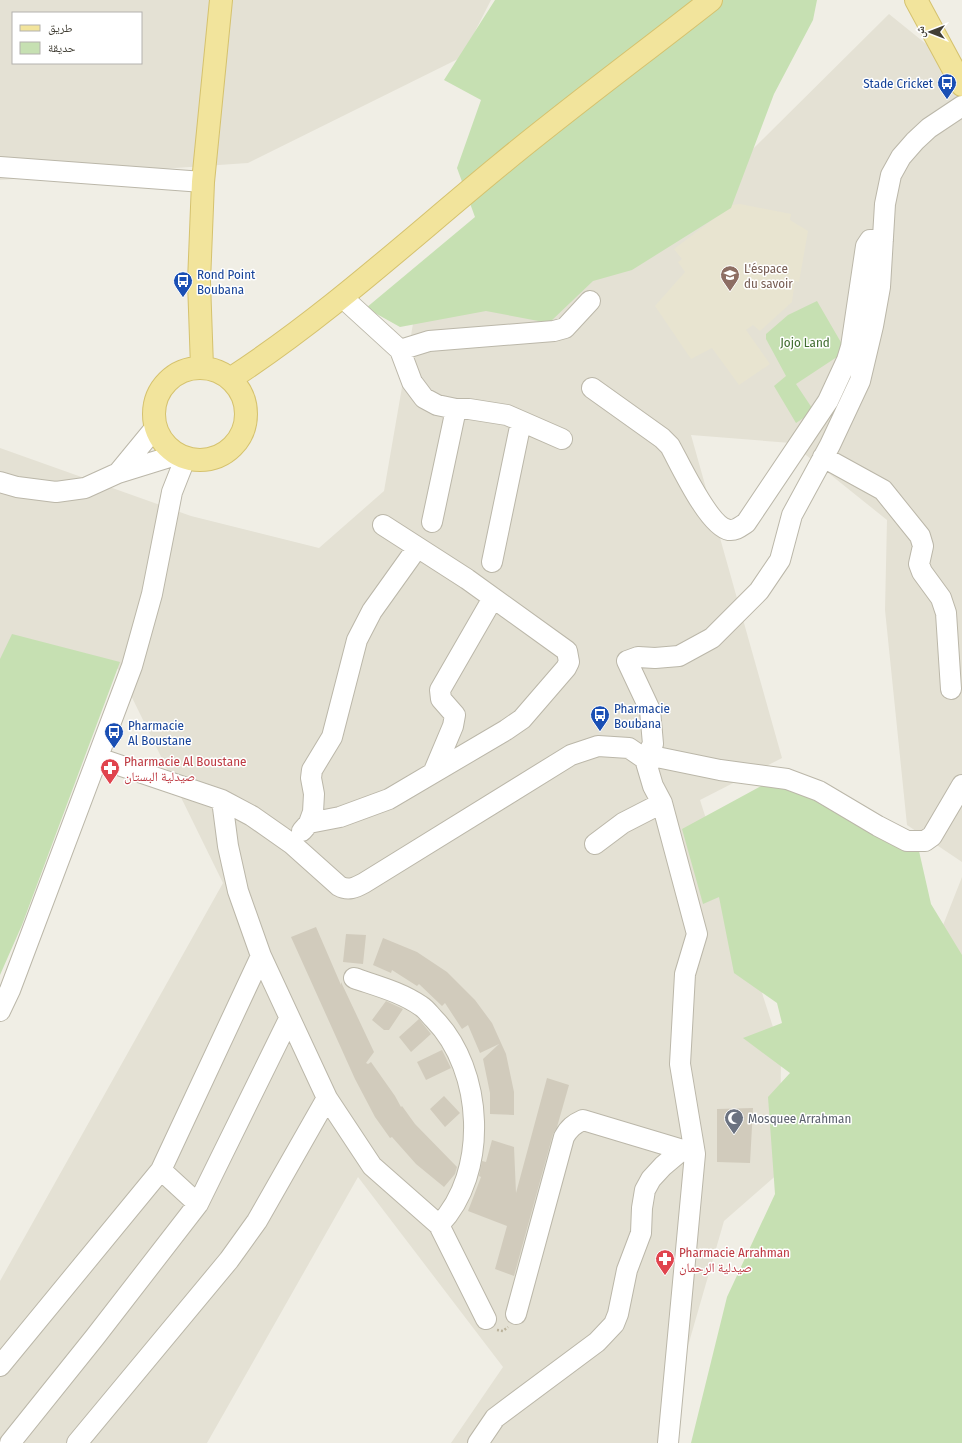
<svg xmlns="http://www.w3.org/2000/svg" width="962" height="1443" viewBox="0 0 962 1443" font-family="'Fira Sans Condensed','Noto Naskh Arabic',sans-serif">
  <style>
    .residential { fill: #e4e1d4; fill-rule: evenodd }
    .education { fill: #e8e4d0 }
    .green { fill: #c6e0b2 }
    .building { fill: #d1cbbc }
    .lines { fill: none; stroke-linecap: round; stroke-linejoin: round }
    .minor-casing { stroke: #bbb7a9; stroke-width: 22 }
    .major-casing { stroke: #d5c26e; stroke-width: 24 }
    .path { stroke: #bbb39c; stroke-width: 2.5; stroke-dasharray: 2 2; stroke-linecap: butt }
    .minor { stroke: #fff; stroke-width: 20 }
    .major { stroke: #f2e49c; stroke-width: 22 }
    .labels { text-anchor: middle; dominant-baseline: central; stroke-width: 3; stroke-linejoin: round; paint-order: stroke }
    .transit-label { font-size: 13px; fill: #164399; stroke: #fff; text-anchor: start }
    .education-label { font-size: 13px; fill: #785e54; stroke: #fff; text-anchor: start }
    .park-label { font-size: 13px; fill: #406d30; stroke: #fff }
    .health-label { font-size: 13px; fill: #be3a42; stroke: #fff; text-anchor: start }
    .worship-label { font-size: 13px; fill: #5b616d; stroke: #fff; text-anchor: start }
  </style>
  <rect width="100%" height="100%" fill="#f0eee5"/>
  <path class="residential" d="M 0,0 L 491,0 L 462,57 L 248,163 L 0,180 ZM 13,13 L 141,13 L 141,63 L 13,63 Z
    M 889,14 L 962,73 L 962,862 L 907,825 L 885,610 L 887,520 L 791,443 L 691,435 L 782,758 L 700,800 L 781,1052 L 780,1172 L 724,1221 L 660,1443 L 451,1443 L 503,1367 L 358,1177 L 207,1443 L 0,1443 L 0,1281 L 223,883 L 118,669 L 0,665 L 0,448 L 191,516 L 319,548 L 384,491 L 414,318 L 648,253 Z
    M 962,877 L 962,1001 L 936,943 Z"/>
  <path class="education" d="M 740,204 L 791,214 L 790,220 L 808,231 L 799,282 L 795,281 L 792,302 L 760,331 L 753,325 L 746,330 L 770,364 L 739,385 L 712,348 L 691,359 L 655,306 L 685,272 L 678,262 L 682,259 L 674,249 L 732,205 Z"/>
  <path class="green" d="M 495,0 L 817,0 L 813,20 L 774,94 L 731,208 L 632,270 L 593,281 L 549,323 L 486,311 L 400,327 L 366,308 L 475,217 L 457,168 L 481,100 L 444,80 Z
    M 817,301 L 846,351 L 796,384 L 814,411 L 796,423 L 774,386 L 786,376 L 766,339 L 766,334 L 788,315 Z
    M 12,634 L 120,662 L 22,925 L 0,975 L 0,659 Z
    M 763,785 L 811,789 L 919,851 L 931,904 L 962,955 L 962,1443 L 691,1443 L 727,1297 L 775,1194 L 768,1097 L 790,1073 L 743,1038 L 782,1023 L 777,1003 L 734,973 L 719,897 L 703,904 L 682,829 Z"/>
  <path class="building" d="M 316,927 L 341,985 L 341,982 L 374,1052 L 366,1063 L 368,1064 L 371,1062 L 395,1096 L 401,1107 L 402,1106 L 415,1124 L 457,1167 L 455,1174 L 444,1187 L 416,1164 L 392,1137 L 390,1138 L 375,1117 L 355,1079 L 291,937 Z
    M 346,934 L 366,935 L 363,964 L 343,962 Z
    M 383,938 L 417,952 L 447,972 L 475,1000 L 492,1023 L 506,1054 L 514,1092 L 514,1115 L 490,1114 L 490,1093 L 483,1059 L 499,1044 L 480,1053 L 468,1025 L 462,1029 L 445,1003 L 442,1006 L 419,984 L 417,986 L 392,970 L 391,973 L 373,965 Z
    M 386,1001 L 403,1009 L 389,1030 L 384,1030 L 372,1020 Z
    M 419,1019 L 431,1034 L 411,1052 L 399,1037 Z
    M 442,1050 L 451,1068 L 426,1080 L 417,1062 Z
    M 547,1078 L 569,1085 L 557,1127 L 553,1134 L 514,1276 L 495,1269 L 507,1226 L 468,1211 L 481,1177 L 479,1176 L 482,1161 L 486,1162 L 492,1140 L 514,1147 L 516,1193 Z
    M 444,1096 L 460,1113 L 445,1127 L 430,1109 Z
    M 753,1108 L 750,1163 L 717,1162 L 717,1109 Z"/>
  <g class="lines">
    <defs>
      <path id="minor" d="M 0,167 L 203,182
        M 342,297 L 400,350 L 412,382 L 424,398 L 437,405 L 456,409 L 469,409 L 507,415 L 562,439
        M 400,350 L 429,341 L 554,331 L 565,328 L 590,301
        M 592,388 L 662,438 L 670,446 C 680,464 709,527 729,530 C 736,531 741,526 746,523 L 828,401 L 847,360 L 851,347 L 866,246 L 870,240 L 883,240
        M 823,457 L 883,490 L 920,536 L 923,546 L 919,564 L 922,572 L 941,598 L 946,613 L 951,689
        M 118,473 L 155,428
        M 0,482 L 17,487 L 56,492 L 85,488 L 118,473 L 176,455
        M 432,522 L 456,409
        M 492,562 L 521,422
        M 647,755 L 720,770 L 787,779 L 819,791 L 878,826 L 907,841 L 925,841 L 932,836 L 962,785
        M 98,758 L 222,800 L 252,816 L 292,844 L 339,886 C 348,891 355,888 364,883 L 571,755 L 598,746 L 629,748 L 645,759 L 653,786 L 662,803 L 697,934 L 685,974 L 680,1064 L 695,1154 L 668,1443
        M 645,759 L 653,744 L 650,710 L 627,661 L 638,657 L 655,658 L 679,656 L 712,638 L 759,591 L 780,560 L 792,515 L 830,445 L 860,381 L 873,326 L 880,287 L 885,204 L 891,175 L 901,157 L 915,141 L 929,128 L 962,106
        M 434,771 L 453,726 L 455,715 L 441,699 L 440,690 L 493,598
        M 222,800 L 228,846 L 238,891 L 261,956 L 327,1098 L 372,1166 L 439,1225 L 486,1319
        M 309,823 L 340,817 L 389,799 L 506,730 L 522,719 L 566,668 L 569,662 L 567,651 L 467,579 L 383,525
        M 302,831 L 309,823 L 313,812 L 314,794 L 311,778 L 312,770 L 332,737 L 357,640 L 372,611 L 417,548
        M 595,844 L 623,823 L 662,803
        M 354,978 C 377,986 401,992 421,1006 C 426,1009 430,1015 434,1019 C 484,1070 489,1173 439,1225
        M 0,1011 L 10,990 L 132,666 L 152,594 L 172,492 L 185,459
        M 161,1170 L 198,1204
        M 516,1314 L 564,1137 C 569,1128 574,1124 583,1120 L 693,1153
        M 0,1366 L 161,1170 L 261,956
        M 10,1443 L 95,1337 L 198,1204 L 289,1019
        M 77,1443 L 229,1260 L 257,1221 L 327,1098
        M 478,1443 L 495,1418 L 597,1342 L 614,1324 L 618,1314 L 627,1270 L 641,1233 L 642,1208 L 645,1190 L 651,1179 L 663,1166 L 682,1150"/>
      <path id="major" d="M 916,0 L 962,85
        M 202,367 L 199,282 L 203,182 L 221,0
        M154 414a46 46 0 1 1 92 0a46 46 0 1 1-92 0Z
        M 230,379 C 327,316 411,238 500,165 C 569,108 641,55 711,0"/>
    </defs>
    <use href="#minor" class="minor-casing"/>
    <use href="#major" class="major-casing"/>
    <path class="path" d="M 497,1330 L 503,1331 L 508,1327"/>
    <use href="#minor" class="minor"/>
    <use href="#major" class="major"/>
  </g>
  <defs>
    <symbol id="bus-pin" viewBox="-11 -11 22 30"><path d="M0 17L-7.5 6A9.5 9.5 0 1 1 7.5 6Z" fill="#1a4fb4" stroke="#fff"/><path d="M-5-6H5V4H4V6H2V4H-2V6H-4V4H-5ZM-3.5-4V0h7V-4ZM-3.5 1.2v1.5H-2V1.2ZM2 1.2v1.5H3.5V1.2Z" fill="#fff"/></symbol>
    <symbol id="school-pin" viewBox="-11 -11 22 30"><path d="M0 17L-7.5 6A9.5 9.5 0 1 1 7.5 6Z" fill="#8d6e63" stroke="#fff"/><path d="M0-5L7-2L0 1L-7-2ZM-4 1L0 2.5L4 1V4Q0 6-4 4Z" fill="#fff"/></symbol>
    <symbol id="pharmacy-pin" viewBox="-11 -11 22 30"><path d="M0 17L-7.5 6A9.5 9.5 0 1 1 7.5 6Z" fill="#e0444e" stroke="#fff"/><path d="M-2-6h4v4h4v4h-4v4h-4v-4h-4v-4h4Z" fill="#fff"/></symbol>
    <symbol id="mosque-pin" viewBox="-11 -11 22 30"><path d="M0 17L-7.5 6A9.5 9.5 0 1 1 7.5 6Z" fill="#6b7280" stroke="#fff"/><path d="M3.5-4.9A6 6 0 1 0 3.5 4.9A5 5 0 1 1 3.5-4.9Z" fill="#fff"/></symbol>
  </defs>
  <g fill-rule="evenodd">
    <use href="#bus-pin" x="936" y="72" width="22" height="30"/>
    <use href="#school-pin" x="719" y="264" width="22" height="30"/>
    <use href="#bus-pin" x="172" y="270" width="22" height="30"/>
    <use href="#bus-pin" x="589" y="704" width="22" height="30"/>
    <use href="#bus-pin" x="103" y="721" width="22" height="30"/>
    <use href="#pharmacy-pin" x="99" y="757" width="22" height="30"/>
    <use href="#mosque-pin" x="723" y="1107" width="22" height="30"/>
    <use href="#pharmacy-pin" x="654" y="1248" width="22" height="30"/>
  </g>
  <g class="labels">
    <g class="transit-label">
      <text x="933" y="83" text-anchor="end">Stade Cricket</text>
      <text x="197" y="274">Rond Point<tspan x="197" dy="15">Boubana</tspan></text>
      <text x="614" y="708">Pharmacie<tspan x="614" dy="15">Boubana</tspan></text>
      <text x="128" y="725">Pharmacie<tspan x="128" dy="15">Al Boustane</tspan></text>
    </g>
    <g class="education-label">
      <text x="744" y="268">L'éspace<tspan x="744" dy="15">du savoir</tspan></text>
    </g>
    <g class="park-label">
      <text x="805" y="342">Jojo Land</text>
    </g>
    <g class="health-label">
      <text x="124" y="761">Pharmacie Al Boustane<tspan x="124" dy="15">صيدلية البستان</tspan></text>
      <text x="679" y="1252">Pharmacie Arrahman<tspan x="679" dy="15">صيدلية الرحمان</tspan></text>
    </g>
    <g class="worship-label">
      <text x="748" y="1118">Mosquee Arrahman</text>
    </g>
  </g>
  <rect x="12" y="12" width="130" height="52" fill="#ffffff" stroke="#b3b2ae"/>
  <rect x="20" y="25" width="20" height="6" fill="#f2e49c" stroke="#b3b2ae"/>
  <text x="48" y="32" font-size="12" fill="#423f35">طريق</text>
  <rect x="20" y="42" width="20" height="12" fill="#c6e0b2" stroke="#b3b2ae"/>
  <text x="48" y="52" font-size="12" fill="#423f35">حديقة</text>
  <g transform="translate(930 32) rotate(270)" stroke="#ffffff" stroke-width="3" paint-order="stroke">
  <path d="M0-3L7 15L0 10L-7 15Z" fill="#423f35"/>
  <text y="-6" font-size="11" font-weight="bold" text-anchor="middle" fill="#423f35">ش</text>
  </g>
</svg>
